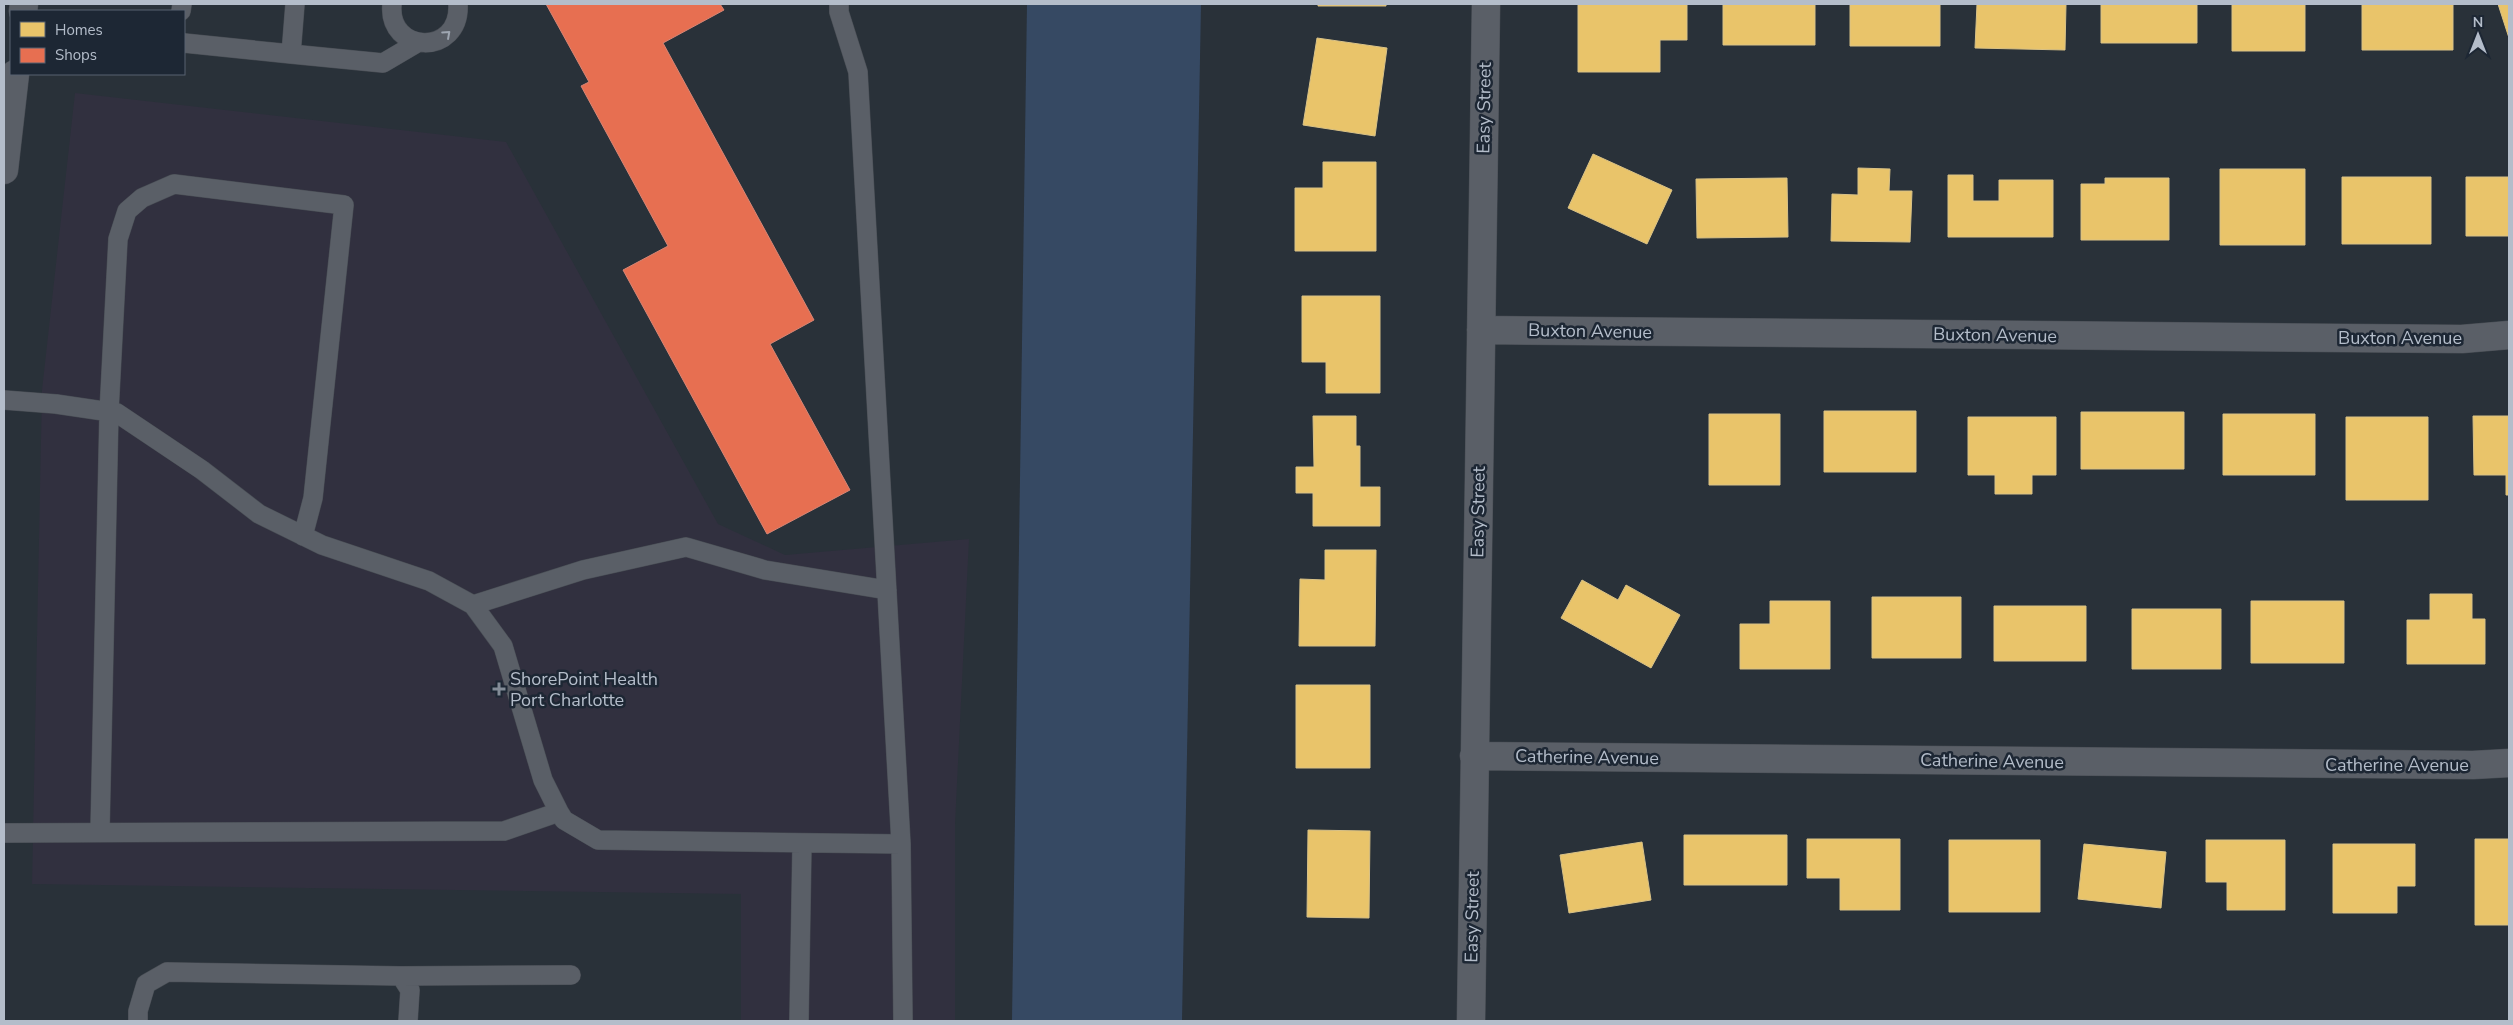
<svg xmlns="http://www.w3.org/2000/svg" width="2513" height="1025" viewBox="0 0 2513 1025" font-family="'Nunito Sans',sans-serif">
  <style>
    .medical { fill: #31303f }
    .water { fill: #364963 }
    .homes { fill: #e9c46a; stroke: #d9c287 }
    .shops { fill: #e76f51; stroke: #d88675 }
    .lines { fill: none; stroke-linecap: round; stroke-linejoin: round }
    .service-casing { stroke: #484d54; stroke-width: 20 }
    .minor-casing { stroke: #484d54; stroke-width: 29 }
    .tertiary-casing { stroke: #484d54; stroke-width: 29 }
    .service { stroke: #5a5f67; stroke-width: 19 }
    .minor { stroke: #5a5f67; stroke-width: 28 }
    .tertiary { stroke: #5a5f67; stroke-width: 28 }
    .oneway { stroke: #9ea6b1 }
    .poi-dot { fill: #838c97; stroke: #1d2734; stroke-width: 2 }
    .labels { text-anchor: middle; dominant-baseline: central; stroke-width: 5; stroke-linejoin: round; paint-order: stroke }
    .street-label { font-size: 18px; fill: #b4bdca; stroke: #1d2734 }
    .poi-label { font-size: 18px; fill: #b4bdca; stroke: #1d2734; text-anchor: start }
  </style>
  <rect width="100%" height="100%" fill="#293139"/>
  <path class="medical" d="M 75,93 L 506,142 L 718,524 L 785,555 L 969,539 L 955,824 L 955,1021 L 741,1021 L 741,894 L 32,884 L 42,390 Z"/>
  <path class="water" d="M 1027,4 L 1201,4 L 1182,1021 L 1012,1021 Z"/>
  <path class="homes" d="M 1318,4 L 1386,4 L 1386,6 L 1318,6 Z
    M 1578,4 L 1687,4 L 1687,40 L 1660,40 L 1660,72 L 1578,72 Z
    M 1723,4 L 1815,4 L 1815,45 L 1723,45 Z
    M 1850,4 L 1940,4 L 1940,46 L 1850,46 Z
    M 1977,4 L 2066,4 L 2065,50 L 1975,48 Z
    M 2101,4 L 2197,4 L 2197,43 L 2101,43 Z
    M 2232,4 L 2305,4 L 2305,51 L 2232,51 Z
    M 2362,4 L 2453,4 L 2453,50 L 2362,50 Z
    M 2498,4 L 2509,4 L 2509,38 Z
    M 1317,38 L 1387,48 L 1375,136 L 1303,125 Z
    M 1593,154 L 1672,190 L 1647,244 L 1568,208 Z
    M 1323,162 L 1376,162 L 1376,251 L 1295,251 L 1295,188 L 1323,188 Z
    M 1858,168 L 1890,169 L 1889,191 L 1912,191 L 1910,242 L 1831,241 L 1832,194 L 1858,195 Z
    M 2220,169 L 2305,169 L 2305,245 L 2220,245 Z
    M 1948,175 L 1973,175 L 1973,201 L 1999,201 L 1999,180 L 2053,180 L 2053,237 L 1948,237 Z
    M 2342,177 L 2431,177 L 2431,244 L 2342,244 Z
    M 2466,177 L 2509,177 L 2509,236 L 2466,236 Z
    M 1787,178 L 1788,237 L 1697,238 L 1696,179 Z
    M 2105,178 L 2169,178 L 2169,240 L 2081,240 L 2081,184 L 2105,184 Z
    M 1302,296 L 1380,296 L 1380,393 L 1326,393 L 1326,362 L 1302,362 Z
    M 1824,411 L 1916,411 L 1916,472 L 1824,472 Z
    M 2081,412 L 2184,412 L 2184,469 L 2081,469 Z
    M 1709,414 L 1780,414 L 1780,485 L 1709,485 Z
    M 2223,414 L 2315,414 L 2315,475 L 2223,475 Z
    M 1313,416 L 1356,416 L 1356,446 L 1360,446 L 1360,487 L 1380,487 L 1380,526 L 1313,526 L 1313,493 L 1296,493 L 1296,467 L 1314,467 Z
    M 2473,416 L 2509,416 L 2509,495 L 2506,495 L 2506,475 L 2474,475 Z
    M 1968,417 L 2056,417 L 2056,475 L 2032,475 L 2032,494 L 1995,494 L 1995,475 L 1968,475 Z
    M 2346,417 L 2428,417 L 2428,500 L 2346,500 Z
    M 1325,550 L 1376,550 L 1375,646 L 1299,646 L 1300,579 L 1325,580 Z
    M 1582,580 L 1618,600 L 1626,585 L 1680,615 L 1651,668 L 1561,618 Z
    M 2430,594 L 2472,594 L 2472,619 L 2485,619 L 2485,664 L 2407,664 L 2407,620 L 2430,620 Z
    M 1872,597 L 1961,597 L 1961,658 L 1872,658 Z
    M 1770,601 L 1830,601 L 1830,669 L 1740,669 L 1740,624 L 1770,624 Z
    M 2251,601 L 2344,601 L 2344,663 L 2251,663 Z
    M 1994,606 L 2086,606 L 2086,661 L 1994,661 Z
    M 2132,609 L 2221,609 L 2221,669 L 2132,669 Z
    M 1296,685 L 1370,685 L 1370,768 L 1296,768 Z
    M 1308,830 L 1370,831 L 1369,918 L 1307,917 Z
    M 1684,835 L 1787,835 L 1787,885 L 1684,885 Z
    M 1807,839 L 1900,839 L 1900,910 L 1840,910 L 1840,878 L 1807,878 Z
    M 2475,839 L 2509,839 L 2509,925 L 2475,925 Z
    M 1949,840 L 2040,840 L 2040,912 L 1949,912 Z
    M 2206,840 L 2285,840 L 2285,910 L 2227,910 L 2227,882 L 2206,882 Z
    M 1642,842 L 1651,900 L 1569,913 L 1560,855 Z
    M 2084,844 L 2166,852 L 2161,908 L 2078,899 Z
    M 2333,844 L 2415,844 L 2415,886 L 2397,886 L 2397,913 L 2333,913 Z"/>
  <path class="shops" d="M 546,4 L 720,4 L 724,10 L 663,43 L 814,320 L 770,344 L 850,490 L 767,534 L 623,270 L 668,246 L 581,86 L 589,82 Z"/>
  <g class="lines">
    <defs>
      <path id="service" d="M 392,4 C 387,54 461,57 458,4
        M 839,4 L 839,12 L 858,72 L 901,844 L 903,1021
        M 181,11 L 182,4
        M 184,43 L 291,54 L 295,4
        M 291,54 L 383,63 L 417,43
        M 4,400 L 56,404 L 117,413 L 202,470 L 259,514 L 322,545 L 429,581 L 473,605 L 503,646 L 543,780 L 559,812 L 564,820 L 598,840 L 901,844
        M 473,605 L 583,570 L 686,547 L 765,570 L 887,590
        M 100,831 L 109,412 L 118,239 L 127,211 L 142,198 L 174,184 L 344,205 L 313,498 L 303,536
        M 4,833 L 504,831 L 559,812
        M 401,976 L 571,975
        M 138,1021 L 138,1011 L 146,984 L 167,972 L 401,976 L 410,990 L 408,1021
        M 799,1021 L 802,843"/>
      <path id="minor" d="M 1481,330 L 2462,339 L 2509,335
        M 1474,756 L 2473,765 L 2509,763
        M 1471,1021 L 1486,4"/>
      <path id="tertiary" d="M 23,11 L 24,4
        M 4,170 L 15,74"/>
    </defs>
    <use href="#service" class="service-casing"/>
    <use href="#minor" class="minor-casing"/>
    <use href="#tertiary" class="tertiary-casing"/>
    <use href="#service" class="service"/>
    <use href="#minor" class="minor"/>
    <use href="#tertiary" class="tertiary"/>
  </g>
  <defs><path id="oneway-chevron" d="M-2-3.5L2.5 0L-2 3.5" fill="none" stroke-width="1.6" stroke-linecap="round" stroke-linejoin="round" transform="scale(1.25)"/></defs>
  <use class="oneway" href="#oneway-chevron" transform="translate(447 34) rotate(-42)"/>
  <path class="poi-dot" d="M496.5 681.5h5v5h5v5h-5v5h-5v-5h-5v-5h5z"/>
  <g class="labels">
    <g class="street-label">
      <text transform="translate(1484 108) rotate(-89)">Easy Street</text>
      <text transform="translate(1590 331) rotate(1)">Buxton Avenue</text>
      <text transform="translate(1995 335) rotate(1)">Buxton Avenue</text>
      <text x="2400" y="338">Buxton Avenue</text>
      <text transform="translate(1478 512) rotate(-89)">Easy Street</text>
      <text transform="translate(1587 757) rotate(1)">Catherine Avenue</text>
      <text transform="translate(1992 761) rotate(1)">Catherine Avenue</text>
      <text x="2397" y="765">Catherine Avenue</text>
      <text transform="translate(1472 917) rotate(-89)">Easy Street</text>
    </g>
    <g class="poi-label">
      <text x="510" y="679">ShorePoint Health<tspan x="510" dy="21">Port Charlotte</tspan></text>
    </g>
  </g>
  <rect width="2513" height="1025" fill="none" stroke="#b4bdca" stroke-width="10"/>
  <rect x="10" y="10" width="175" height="65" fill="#1d2734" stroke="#596370"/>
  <rect x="20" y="22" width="25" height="15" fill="#e9c46a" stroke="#596370"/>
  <text x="55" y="35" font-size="15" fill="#b4bdca">Homes</text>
  <rect x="20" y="48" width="25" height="15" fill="#e76f51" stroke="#596370"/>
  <text x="55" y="60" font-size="15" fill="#b4bdca">Shops</text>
  <g transform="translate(2478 35)" stroke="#1d2734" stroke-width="4" paint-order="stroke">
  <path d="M0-4L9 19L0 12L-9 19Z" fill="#b4bdca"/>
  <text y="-8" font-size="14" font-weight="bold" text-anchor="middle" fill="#b4bdca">N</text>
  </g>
</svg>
